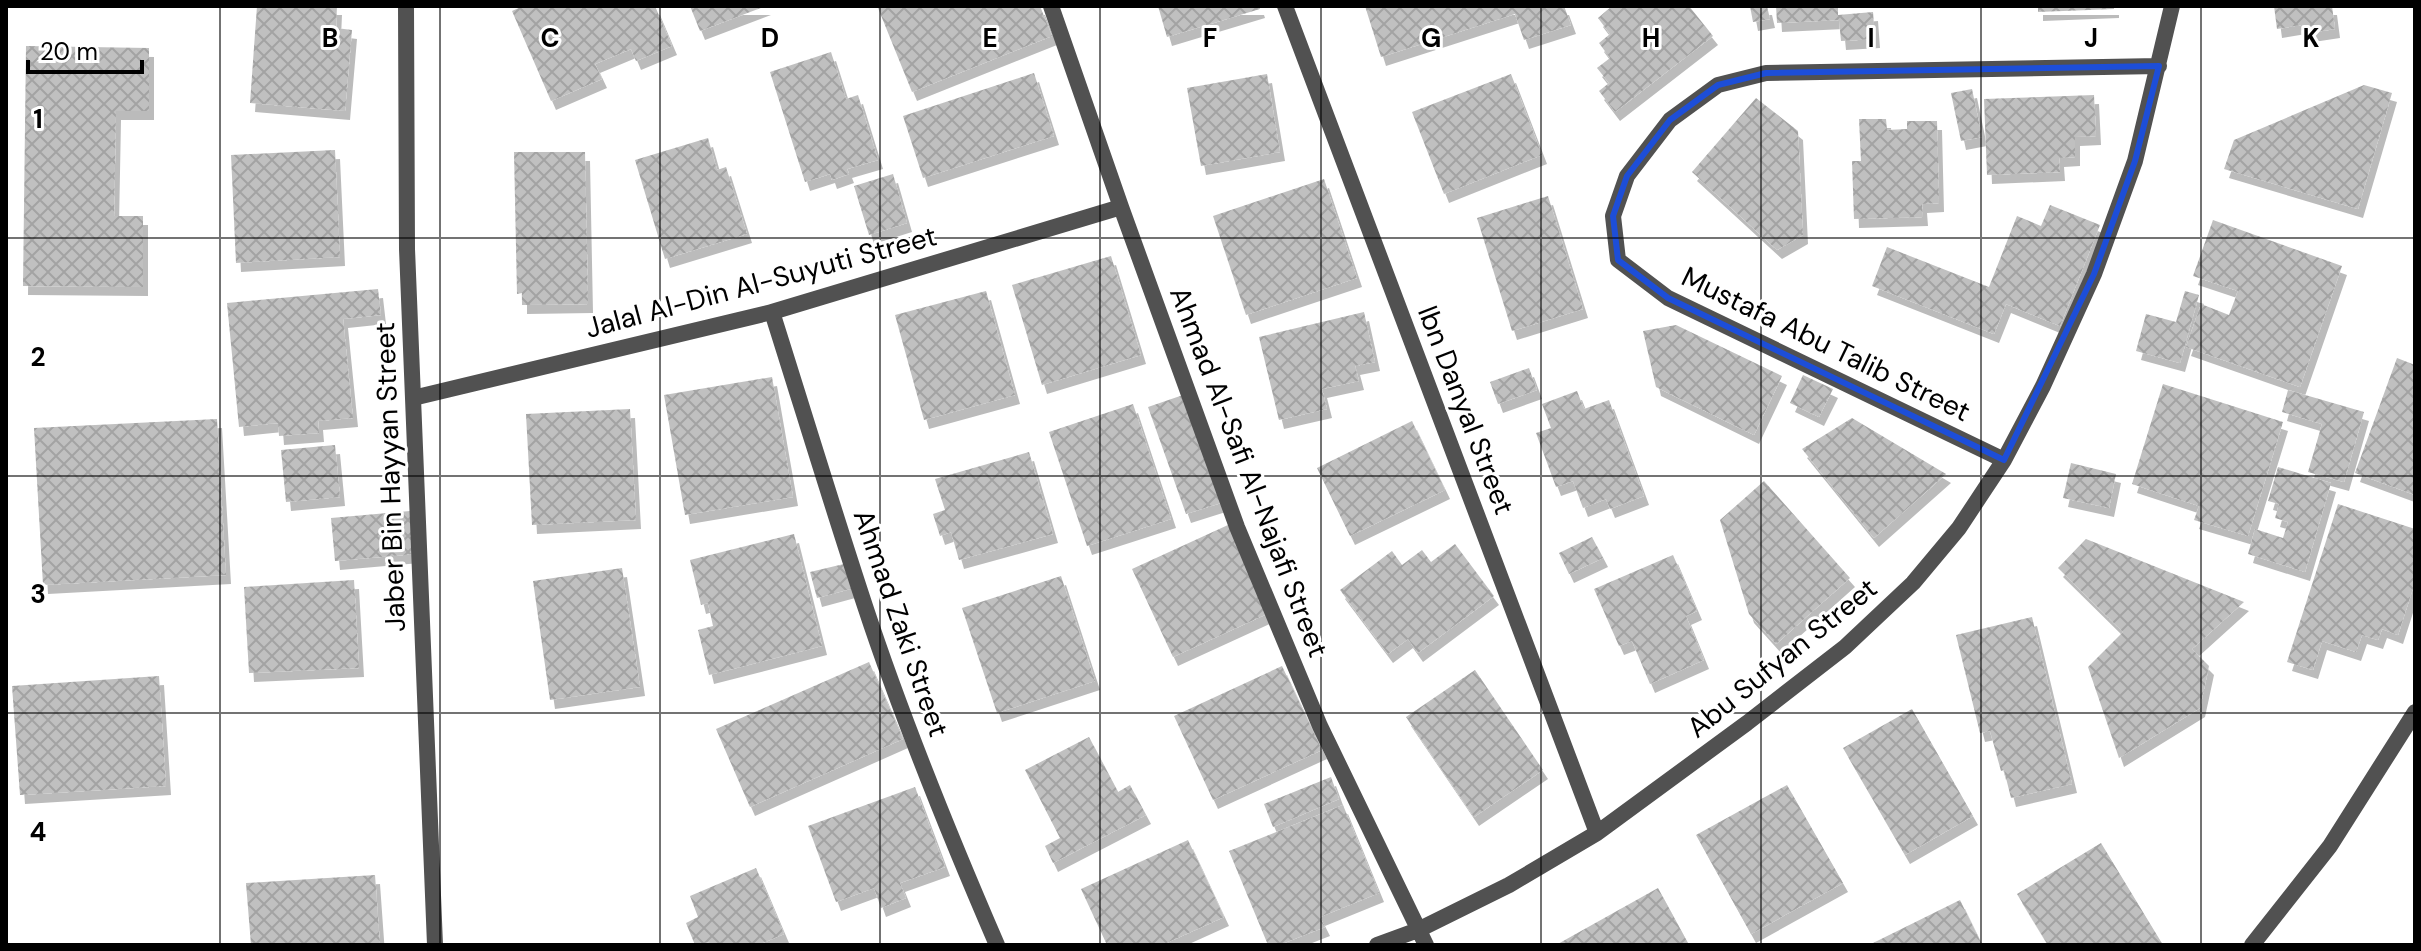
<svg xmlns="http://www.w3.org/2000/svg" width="2421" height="951" viewBox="0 0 2421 951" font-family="'DM Sans',sans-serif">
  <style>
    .building { fill: url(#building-cross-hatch); filter: url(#shadow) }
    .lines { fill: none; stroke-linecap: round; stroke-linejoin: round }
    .minor { stroke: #515151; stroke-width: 16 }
    .marked { fill: none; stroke: #1d4ed8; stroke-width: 6; stroke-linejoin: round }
    .grid { fill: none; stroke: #000; stroke-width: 2; stroke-opacity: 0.55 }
    .labels { text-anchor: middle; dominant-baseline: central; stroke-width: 6; stroke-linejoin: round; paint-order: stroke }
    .street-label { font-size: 28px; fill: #000; stroke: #fff }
    .grid-label { font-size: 26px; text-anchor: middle; font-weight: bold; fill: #000; stroke: #fff; stroke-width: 6; stroke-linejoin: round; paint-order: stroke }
  </style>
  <defs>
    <pattern id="building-cross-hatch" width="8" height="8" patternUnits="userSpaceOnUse" patternTransform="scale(2)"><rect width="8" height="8" fill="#c0c0c0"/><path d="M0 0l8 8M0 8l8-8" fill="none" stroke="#a3a3a3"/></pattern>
    <filter id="shadow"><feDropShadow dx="5" dy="9" stdDeviation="0" flood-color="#0004"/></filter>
  </defs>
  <rect width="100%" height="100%" fill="#fff"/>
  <path class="building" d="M 257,6 L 337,6 L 336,28 L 352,30 L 345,111 L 250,103 Z
    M 523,6 L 655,6 L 672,46 L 636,61 L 631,49 L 595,64 L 602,79 L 551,101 L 512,11 Z
    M 690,6 L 766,6 L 700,31 Z
    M 882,6 L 1040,6 L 1052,36 L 912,92 L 878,8 Z
    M 1158,6 L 1259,6 L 1260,9 L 1167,37 Z
    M 1365,6 L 1564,6 L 1571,25 L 1524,40 L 1515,14 L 1381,57 Z
    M 1612,6 L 1689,6 L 1713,36 L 1615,112 L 1599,91 L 1609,83 L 1597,68 L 1610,58 L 1599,43 L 1610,34 L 1598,18 Z
    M 1750,6 L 1767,6 L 1770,19 L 1753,22 Z
    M 1776,6 L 1838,6 L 1838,15 L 1873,12 L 1875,39 L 1841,41 L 1839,20 L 1777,23 Z
    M 2038,6 L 2114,6 L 2114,9 L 2038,12 Z
    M 2274,6 L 2332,6 L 2335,29 L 2302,34 L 2301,25 L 2277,29 Z
    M 26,46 L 149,48 L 149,111 L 116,111 L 114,216 L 143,216 L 143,287 L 23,286 Z
    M 831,52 L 846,99 L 858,95 L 878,160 L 847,169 L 849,174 L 832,180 L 830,174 L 805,182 L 770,72 Z
    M 1034,73 L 1054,136 L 923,178 L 903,116 Z
    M 1267,74 L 1280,152 L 1201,166 L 1187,88 Z
    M 1511,74 L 1542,155 L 1444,194 L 1412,112 Z
    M 2364,85 L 2392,93 L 2358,209 L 2224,169 L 2234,140 Z
    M 1972,89 L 1982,137 L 1961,141 L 1951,93 Z
    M 2094,95 L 2096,136 L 2075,137 L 2075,157 L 2059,158 L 2060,172 L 1987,175 L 1984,99 Z
    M 1756,98 L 1798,131 L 1803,235 L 1777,250 L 1692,172 Z
    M 1859,119 L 1886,119 L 1887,130 L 1907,129 L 1907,121 L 1937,121 L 1939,203 L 1922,204 L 1923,217 L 1854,219 L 1852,161 L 1861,161 Z
    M 708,138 L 717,170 L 726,167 L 747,234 L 665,259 L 635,160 Z
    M 335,150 L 340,257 L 236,263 L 231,155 Z
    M 514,152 L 585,152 L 588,304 L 522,305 L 522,293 L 517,294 Z
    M 893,174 L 907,223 L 869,235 L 854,186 Z
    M 1324,179 L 1357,278 L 1246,315 L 1213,216 Z
    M 1548,196 L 1583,309 L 1512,331 L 1477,218 Z
    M 2050,205 L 2100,225 L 2060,326 L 2006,304 L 1994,334 L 1872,286 L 1887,247 L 1989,287 L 2017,216 L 2041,226 Z
    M 2213,220 L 2342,266 L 2300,387 L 2186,347 L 2201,304 L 2229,315 L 2238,291 L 2193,276 Z
    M 1111,256 L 1141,355 L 1042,385 L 1012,285 Z
    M 378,289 L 381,315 L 343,319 L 353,418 L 318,421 L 319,433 L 279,436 L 278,423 L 239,427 L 227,303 Z
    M 986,291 L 1015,395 L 924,420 L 895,315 Z
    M 2185,291 L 2199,295 L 2180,363 L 2136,351 L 2146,314 L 2176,322 Z
    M 1364,312 L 1375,362 L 1355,366 L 1359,381 L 1322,389 L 1327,409 L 1279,420 L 1259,337 Z
    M 1676,325 L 1782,376 L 1754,435 L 1656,387 L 1643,331 Z
    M 2397,358 L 2415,365 L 2415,495 L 2355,473 Z
    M 1529,368 L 1537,390 L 1498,404 L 1490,382 Z
    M 1803,375 L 1833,389 L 1819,417 L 1790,403 Z
    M 772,377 L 793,497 L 685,515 L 664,395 Z
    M 2163,384 L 2283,422 L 2248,536 L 2194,520 L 2199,506 L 2132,484 Z
    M 2288,390 L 2364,412 L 2344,482 L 2308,472 L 2322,424 L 2282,412 Z
    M 1577,391 L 1584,409 L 1609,400 L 1644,496 L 1610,509 L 1606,499 L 1583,508 L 1573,481 L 1556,487 L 1536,433 L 1551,428 L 1542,404 Z
    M 1186,394 L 1224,502 L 1186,514 L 1148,407 Z
    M 1133,404 L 1171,519 L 1087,546 L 1049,432 Z
    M 630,409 L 636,520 L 532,525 L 526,414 Z
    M 1852,418 L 1946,474 L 1874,538 L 1802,449 Z
    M 217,419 L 226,575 L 43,585 L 34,428 Z
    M 1412,421 L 1445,490 L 1350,536 L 1317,468 Z
    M 335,445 L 340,497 L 286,502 L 281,450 Z
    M 1029,452 L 1053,534 L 959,560 L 951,532 L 940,536 L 933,514 L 945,510 L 935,479 Z
    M 2071,463 L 2116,474 L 2109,508 L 2063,498 Z
    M 2278,467 L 2331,483 L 2305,572 L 2248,554 L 2255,529 L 2283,538 L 2288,522 L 2275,518 L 2279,504 L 2268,501 Z
    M 1764,481 L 1850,578 L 1776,644 L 1749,614 L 1720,520 Z
    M 2338,504 L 2415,529 L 2415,582 L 2398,635 L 2382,629 L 2378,640 L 2362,635 L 2356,652 L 2322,641 L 2313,670 L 2287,662 Z
    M 410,511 L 415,554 L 335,561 L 331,518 Z
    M 1228,525 L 1269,613 L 1173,657 L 1132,569 Z
    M 794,534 L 822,646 L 709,675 L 698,630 L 713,626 L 708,603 L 701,605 L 690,560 Z
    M 1592,537 L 1603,558 L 1569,574 L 1559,553 Z
    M 2086,539 L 2244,602 L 2192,649 L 2209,666 L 2200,708 L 2119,758 L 2088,667 L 2123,632 L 2058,568 Z
    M 1455,544 L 1494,596 L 1418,653 L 1408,639 L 1388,654 L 1340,590 L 1392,551 L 1402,565 L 1422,550 L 1431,562 Z
    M 1673,555 L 1697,611 L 1686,616 L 1704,660 L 1650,684 L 1632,641 L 1619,646 L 1594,589 Z
    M 848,563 L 854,588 L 817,598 L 810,572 Z
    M 622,568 L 640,687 L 550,700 L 533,581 Z
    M 1061,576 L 1095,681 L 997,713 L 962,608 Z
    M 354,580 L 359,668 L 249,673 L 244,587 Z
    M 2032,617 L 2072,784 L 2011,798 L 2004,770 L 2001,771 L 1990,731 L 1980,733 L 1956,635 Z
    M 869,662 L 903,739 L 750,807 L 716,729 Z
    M 1282,666 L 1322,750 L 1213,800 L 1174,716 Z
    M 1475,670 L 1543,770 L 1474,817 L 1406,717 Z
    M 159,676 L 166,786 L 20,795 L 12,686 Z
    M 1912,709 L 1973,816 L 1905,855 L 1843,748 Z
    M 1089,737 L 1118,792 L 1130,785 L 1146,815 L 1053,863 L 1045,846 L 1060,838 L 1025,770 Z
    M 1331,777 L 1339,799 L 1273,827 L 1264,804 Z
    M 1787,785 L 1843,883 L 1751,934 L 1696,835 Z
    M 915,787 L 945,867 L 900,883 L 906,898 L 881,908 L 874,888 L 836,902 L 808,826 Z
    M 1343,805 L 1379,893 L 1320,917 L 1325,927 L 1279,945 L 1268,945 L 1229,851 Z
    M 1188,840 L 1224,917 L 1162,945 L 1107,945 L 1081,889 Z
    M 2101,843 L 2163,945 L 2048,945 L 2017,894 Z
    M 756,868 L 784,934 L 758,945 L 710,945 L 709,942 L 695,945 L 686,923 L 698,917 L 690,896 Z
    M 375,875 L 380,945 L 251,945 L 246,883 Z
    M 1658,888 L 1689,945 L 1556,945 Z
    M 1960,900 L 1982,945 L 1869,945 Z"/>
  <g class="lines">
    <path class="minor" d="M 406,6 L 407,249 L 435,945
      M 1051,6 L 1121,207 L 1237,527 L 1320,726 L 1426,945
      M 1285,6 L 1597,833
      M 772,312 C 803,410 833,509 865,606 C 903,721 949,834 997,945
      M 413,398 L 772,312 L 1121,207
      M 2004,460 L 1668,298 L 1618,260 L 1613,216 L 1627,176 L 1670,120 L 1718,85 L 1766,73 L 2159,66
      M 1377,945 L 1418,930 L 1509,885 L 1597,833 L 1747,723 L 1845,647 L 1913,583 L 1959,528 L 2004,460 L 2043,386 L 2094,274 L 2135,161 L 2172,6
      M 2252,945 L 2330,846 L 2415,712"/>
  </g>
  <path class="marked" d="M 2159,66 L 2135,161 L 2094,274 L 2004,460 L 1668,298 L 1618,260 L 1613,216 L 1627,176 L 1670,120 L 1718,85 L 1766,73 Z"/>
  <path class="grid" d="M 220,6 L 220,945M 440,6 L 440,945M 660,6 L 660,945M 880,6 L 880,945M 1100,6 L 1100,945M 1321,6 L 1321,945M 1541,6 L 1541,945M 1761,6 L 1761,945M 1981,6 L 1981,945M 2201,6 L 2201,945M 6,238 L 2415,238M 6,476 L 2415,476M 6,713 L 2415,713"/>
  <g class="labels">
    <g class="street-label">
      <text transform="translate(761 282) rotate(-15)">Jalal Al-Din Al-Suyuti Street</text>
      <text transform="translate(1826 344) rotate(26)">Mustafa Abu Talib Street</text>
      <text transform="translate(1466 410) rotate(69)">Ibn Danyal Street</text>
      <text transform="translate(1249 472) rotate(69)">Ahmad Al-Safi Al-Najafi Street</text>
      <text transform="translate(390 477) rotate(-92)">Jaber Bin Hayyan Street</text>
      <text transform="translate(901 623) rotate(71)">Ahmad Zaki Street</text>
      <text transform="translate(1782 658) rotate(-39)">Abu Sufyan Street</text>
    </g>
  </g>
  <g class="grid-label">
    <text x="330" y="47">B</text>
    <text x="550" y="47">C</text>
    <text x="770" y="47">D</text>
    <text x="990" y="47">E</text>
    <text x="1210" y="47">F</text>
    <text x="1431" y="47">G</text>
    <text x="1651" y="47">H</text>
    <text x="1871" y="47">I</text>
    <text x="2091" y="47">J</text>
    <text x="2311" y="47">K</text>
    <text x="38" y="128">1</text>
    <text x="38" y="366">2</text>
    <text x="38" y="603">3</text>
    <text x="38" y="841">4</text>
  </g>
  <rect width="2421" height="951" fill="none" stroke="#000000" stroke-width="16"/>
  <path d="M28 60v12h114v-12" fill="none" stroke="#000000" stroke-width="4"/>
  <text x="40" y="60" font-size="24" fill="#000000" stroke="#ffffff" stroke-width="6" paint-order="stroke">20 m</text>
</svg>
